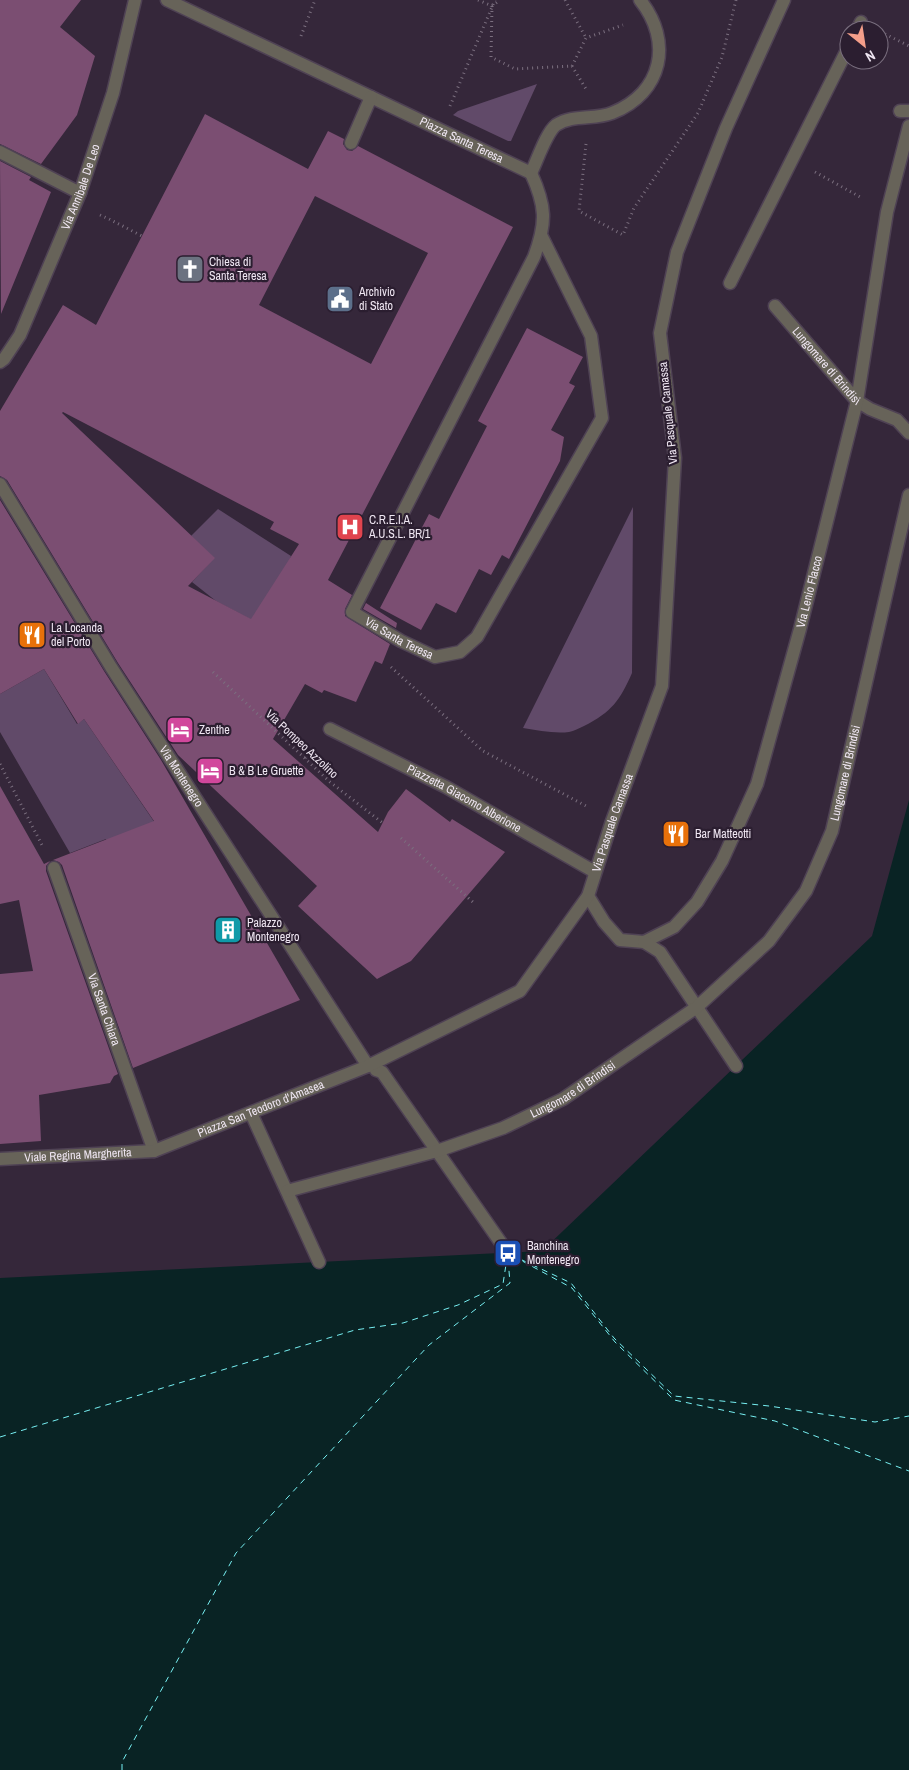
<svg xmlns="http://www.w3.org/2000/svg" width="909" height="1770" viewBox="0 0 909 1770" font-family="'Archivo Narrow',sans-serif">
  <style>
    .green { fill: #614a69 }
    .water { fill: #092324 }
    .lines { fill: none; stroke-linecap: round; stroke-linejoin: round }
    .ferry { stroke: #77f0f3; stroke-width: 1; stroke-dasharray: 6 5; stroke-linecap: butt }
    .building { fill: #7b4e72; fill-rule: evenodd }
    .minor-casing { stroke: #4f4254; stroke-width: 15 }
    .path { stroke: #7b6f7f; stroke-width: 3; stroke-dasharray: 1 4; stroke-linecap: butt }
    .minor { stroke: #676359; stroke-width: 12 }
    .labels { text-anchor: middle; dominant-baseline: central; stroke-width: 4.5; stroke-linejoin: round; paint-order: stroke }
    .street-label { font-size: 12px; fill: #efe6f2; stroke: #2b1e30 }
    .poi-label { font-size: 12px; fill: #efe6f2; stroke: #2b1e30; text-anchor: start }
  </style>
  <rect width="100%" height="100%" fill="#35273a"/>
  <path class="green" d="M 537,84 L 511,141 L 508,141 L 453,115 L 458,111 Z
    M 633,507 L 632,673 C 620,700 612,712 584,726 C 579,728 574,731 569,732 C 554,734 538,730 523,728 Z
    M 218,509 L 291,556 L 269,629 L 216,601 L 192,582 L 214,558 L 191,536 Z
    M 44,669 L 77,724 L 84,719 L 157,826 L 115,862 L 106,839 L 70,853 L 0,732 L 0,694 Z"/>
  <path class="water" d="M 909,800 L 909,1770 L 0,1770 L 0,1278 L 542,1251 L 872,936 Z"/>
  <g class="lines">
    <path class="ferry" d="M 513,1256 L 572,1288 L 615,1342 L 674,1400 L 775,1421 L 909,1471
      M 522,1260 L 571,1283 L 614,1338 L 674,1396 L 769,1406 L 875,1422 L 909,1416
      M 0,1437 L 355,1330 L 403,1323 L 458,1305 L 503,1284 L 507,1258
      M 122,1770 L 122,1762 L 236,1553 L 429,1345 L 510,1283 L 508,1259"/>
  </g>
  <path class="building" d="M 0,0 L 81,0 L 60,27 L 95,56 L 77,115 L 41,164 L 0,144 Z
    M 205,114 L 308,169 L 328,131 L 344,139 L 343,144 L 347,150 L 352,151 L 358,146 L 513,227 L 328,580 L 352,595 L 345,609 L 345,616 L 390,644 L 382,664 L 375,661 L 356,702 L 324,690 L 322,693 L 305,684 L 273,739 L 378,832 L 388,812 L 406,789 L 450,822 L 452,819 L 505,852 L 411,961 L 377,979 L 298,906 L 317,886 L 178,755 L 118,663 L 7,480 L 0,476 L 0,411 L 63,305 L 96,325 ZM 315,196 L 428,253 L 371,364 L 259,305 ZM 63,412 L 274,522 L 270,529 L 299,544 L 251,619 L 188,586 L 215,558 L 62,413 Z
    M 0,161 L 31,177 L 29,180 L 51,192 L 1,314 Z
    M 527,328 L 583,357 L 569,383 L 575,386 L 551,430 L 564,437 L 560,461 L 509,559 L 502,555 L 491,575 L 479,569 L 456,613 L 436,603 L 421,630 L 380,608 L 429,514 L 439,519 L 487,426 L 478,421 Z
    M 0,500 L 104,671 L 161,760 L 300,1000 L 133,1068 L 62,865 L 59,862 L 53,860 L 154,821 L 84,719 L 78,724 L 44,669 L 0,694 Z
    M 366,603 L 397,623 L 396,628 L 363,609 Z
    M 0,786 L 44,864 L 50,861 L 46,866 L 46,871 L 118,1074 L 114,1076 L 110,1083 L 39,1095 L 41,1141 L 0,1144 L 0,974 L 33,971 L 19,900 L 0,904 Z"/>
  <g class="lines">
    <defs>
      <g id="minor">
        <path id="s1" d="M 167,0 L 531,173"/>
        <path d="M 857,30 L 861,22"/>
        <path d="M 900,111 L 909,111"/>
        <path d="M 351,143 L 371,97"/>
        <path d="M 0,152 L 80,193"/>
        <path id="s2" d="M 531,173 C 546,206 547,222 534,257 L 352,612 L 401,641 L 435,657 L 460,652 L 477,637 L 602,418 L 591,336 L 542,237"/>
        <path d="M 531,173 C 537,161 546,133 556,125 C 572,114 595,120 612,113 C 663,93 673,41 640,0"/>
        <path d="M 730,283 L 849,46"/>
        <path id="s3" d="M 775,306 L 857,401 L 870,409 L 897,420 L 909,433"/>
        <path id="s4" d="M 0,362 L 4,359 L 20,335 L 80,193 L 113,93 L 135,0"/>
        <path id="s5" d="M 0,484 L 111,667 L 368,1066"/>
        <path id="s6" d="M 330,729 L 446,787 L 595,872"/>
        <path id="s7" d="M 54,868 L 154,1151"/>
        <path id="s8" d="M 588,896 L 604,922 L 620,940 L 644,942 L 674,927 L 697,902 L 722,861 L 757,784 L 800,629 L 857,401 L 887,212 L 909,126"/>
        <path d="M 644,942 L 660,952 L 736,1066"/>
        <path d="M 376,1070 L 382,1072 L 508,1253"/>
        <path d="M 251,1113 L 319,1262"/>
        <path id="s9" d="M 0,1159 L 154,1151 L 368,1066 L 520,991 L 588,896 L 612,821 L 662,686 L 675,458 L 660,333 L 677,252 L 726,128 L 784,0"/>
        <path id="s10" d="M 287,1191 L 437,1151 L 503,1128 L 563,1099 L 697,1007 L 769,941 L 806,891 L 832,831 L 909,495"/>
      </g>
    </defs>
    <use href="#minor" class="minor-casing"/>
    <path class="path" d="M 478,0 L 492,6
      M 565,0 L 586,38
      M 492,6 L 491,57 L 515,69 L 572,66
      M 492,6 L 500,0
      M 885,34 L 909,46
      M 301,36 L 315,0
      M 572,66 L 586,89
      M 572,66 L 586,38 L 623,25
      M 450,106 L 495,0
      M 586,144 L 579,211 L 623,235 L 634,208 L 698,113 L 722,57 L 736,0
      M 815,172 L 862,198
      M 100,215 L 109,219 L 142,236
      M 391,667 L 483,751 L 588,807
      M 213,672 L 330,782 L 384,824
      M 305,758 L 313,749
      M 0,764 L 42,845
      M 401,838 L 474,903"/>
    <use href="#minor" class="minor"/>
  </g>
  <defs>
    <symbol id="church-square" viewBox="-11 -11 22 22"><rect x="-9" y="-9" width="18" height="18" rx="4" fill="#6b7280" stroke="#2b1e30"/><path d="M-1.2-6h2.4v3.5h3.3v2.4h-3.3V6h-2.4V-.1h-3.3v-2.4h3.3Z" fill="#fff"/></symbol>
    <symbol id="civic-square" viewBox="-11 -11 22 22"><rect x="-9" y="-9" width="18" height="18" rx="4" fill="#5c6f8a" stroke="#2b1e30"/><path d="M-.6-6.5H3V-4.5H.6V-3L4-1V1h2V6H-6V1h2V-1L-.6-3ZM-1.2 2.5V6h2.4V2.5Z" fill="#fff"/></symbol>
    <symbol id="hospital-square" viewBox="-11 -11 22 22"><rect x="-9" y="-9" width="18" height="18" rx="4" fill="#e0444e" stroke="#2b1e30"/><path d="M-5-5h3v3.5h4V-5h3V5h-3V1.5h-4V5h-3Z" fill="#fff"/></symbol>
    <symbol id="restaurant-square" viewBox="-11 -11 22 22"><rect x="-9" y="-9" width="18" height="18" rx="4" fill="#e8710a" stroke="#2b1e30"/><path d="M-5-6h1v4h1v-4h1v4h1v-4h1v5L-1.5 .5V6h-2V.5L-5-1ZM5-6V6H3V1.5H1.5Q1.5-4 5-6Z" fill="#fff"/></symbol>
    <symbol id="hotel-square" viewBox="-11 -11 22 22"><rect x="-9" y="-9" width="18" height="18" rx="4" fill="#d1479c" stroke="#2b1e30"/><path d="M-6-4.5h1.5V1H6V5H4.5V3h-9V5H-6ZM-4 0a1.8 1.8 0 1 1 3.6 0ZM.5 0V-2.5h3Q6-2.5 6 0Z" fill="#fff"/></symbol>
    <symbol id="building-square" viewBox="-11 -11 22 22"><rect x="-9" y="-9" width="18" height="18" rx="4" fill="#0f9aa8" stroke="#2b1e30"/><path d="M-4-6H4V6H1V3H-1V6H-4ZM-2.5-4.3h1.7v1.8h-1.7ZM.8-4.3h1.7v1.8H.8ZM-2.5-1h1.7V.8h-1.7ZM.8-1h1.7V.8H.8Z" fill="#fff"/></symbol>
    <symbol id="bus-square" viewBox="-11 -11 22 22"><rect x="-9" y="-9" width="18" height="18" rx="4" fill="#1a4fb4" stroke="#2b1e30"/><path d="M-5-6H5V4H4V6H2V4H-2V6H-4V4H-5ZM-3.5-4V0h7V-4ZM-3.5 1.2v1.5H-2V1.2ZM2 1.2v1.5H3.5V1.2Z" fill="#fff"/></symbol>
  </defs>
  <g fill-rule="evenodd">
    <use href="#church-square" x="174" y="253" width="32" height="32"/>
    <use href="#civic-square" x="324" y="283" width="32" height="32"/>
    <use href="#hospital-square" x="334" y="511" width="32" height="32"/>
    <use href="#restaurant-square" x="16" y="619" width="32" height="32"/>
    <use href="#hotel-square" x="164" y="714" width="32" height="32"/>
    <use href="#hotel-square" x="194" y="755" width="32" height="32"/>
    <use href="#restaurant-square" x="660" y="818" width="32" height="32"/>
    <use href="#building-square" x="212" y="914" width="32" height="32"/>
    <use href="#bus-square" x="492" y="1237" width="32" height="32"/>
  </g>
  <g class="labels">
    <g class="street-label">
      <text stroke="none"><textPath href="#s1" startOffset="326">Piazza Santa Teresa</textPath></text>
      <text stroke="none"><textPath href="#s4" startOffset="194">Via Annibale De Leo</textPath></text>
      <text stroke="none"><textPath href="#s3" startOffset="79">Lungomare di Brindisi</textPath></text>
      <text transform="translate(668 413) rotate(-96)">Via Pasquale Camassa</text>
      <text stroke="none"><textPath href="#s8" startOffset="478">Via Lenio Flacco</textPath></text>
      <text stroke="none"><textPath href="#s2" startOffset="540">Via Santa Teresa</textPath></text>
      <text transform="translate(302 744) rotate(43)">Via Pompeo Azzolino</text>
      <text stroke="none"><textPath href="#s10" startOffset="739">Lungomare di Brindisi</textPath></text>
      <text stroke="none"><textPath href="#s5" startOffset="344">Via Montenegro</textPath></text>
      <text stroke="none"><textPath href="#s6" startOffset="151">Piazzetta Giacomo Alberione</textPath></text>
      <text stroke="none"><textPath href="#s9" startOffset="748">Via Pasquale Camassa</textPath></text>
      <text stroke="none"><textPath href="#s7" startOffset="150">Via Santa Chiara</textPath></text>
      <text stroke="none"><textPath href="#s10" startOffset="305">Lungomare di Brindisi</textPath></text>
      <text stroke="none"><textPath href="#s9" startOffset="269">Piazza San Teodoro d'Amasea</textPath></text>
      <text stroke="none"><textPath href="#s9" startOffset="78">Viale Regina Margherita</textPath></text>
    </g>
    <g class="poi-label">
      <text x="209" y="262">Chiesa di<tspan x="209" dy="14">Santa Teresa</tspan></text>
      <text x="359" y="292">Archivio<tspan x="359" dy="14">di Stato</tspan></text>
      <text x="369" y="520">C.R.E.I.A.<tspan x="369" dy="14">A.U.S.L. BR/1</tspan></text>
      <text x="51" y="628">La Locanda<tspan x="51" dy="14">del Porto</tspan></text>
      <text x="199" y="730">Zenthe</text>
      <text x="229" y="771">B &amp; B Le Gruette</text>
      <text x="695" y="834">Bar Matteotti</text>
      <text x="247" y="923">Palazzo<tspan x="247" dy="14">Montenegro</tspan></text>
      <text x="527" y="1246">Banchina<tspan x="527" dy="14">Montenegro</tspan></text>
    </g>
  </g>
  <g transform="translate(864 45) rotate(150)"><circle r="24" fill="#2b1e30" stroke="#796e7e"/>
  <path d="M0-4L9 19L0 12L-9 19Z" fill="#f49e8a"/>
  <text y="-8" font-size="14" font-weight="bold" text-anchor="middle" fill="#efe6f2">N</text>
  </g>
</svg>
